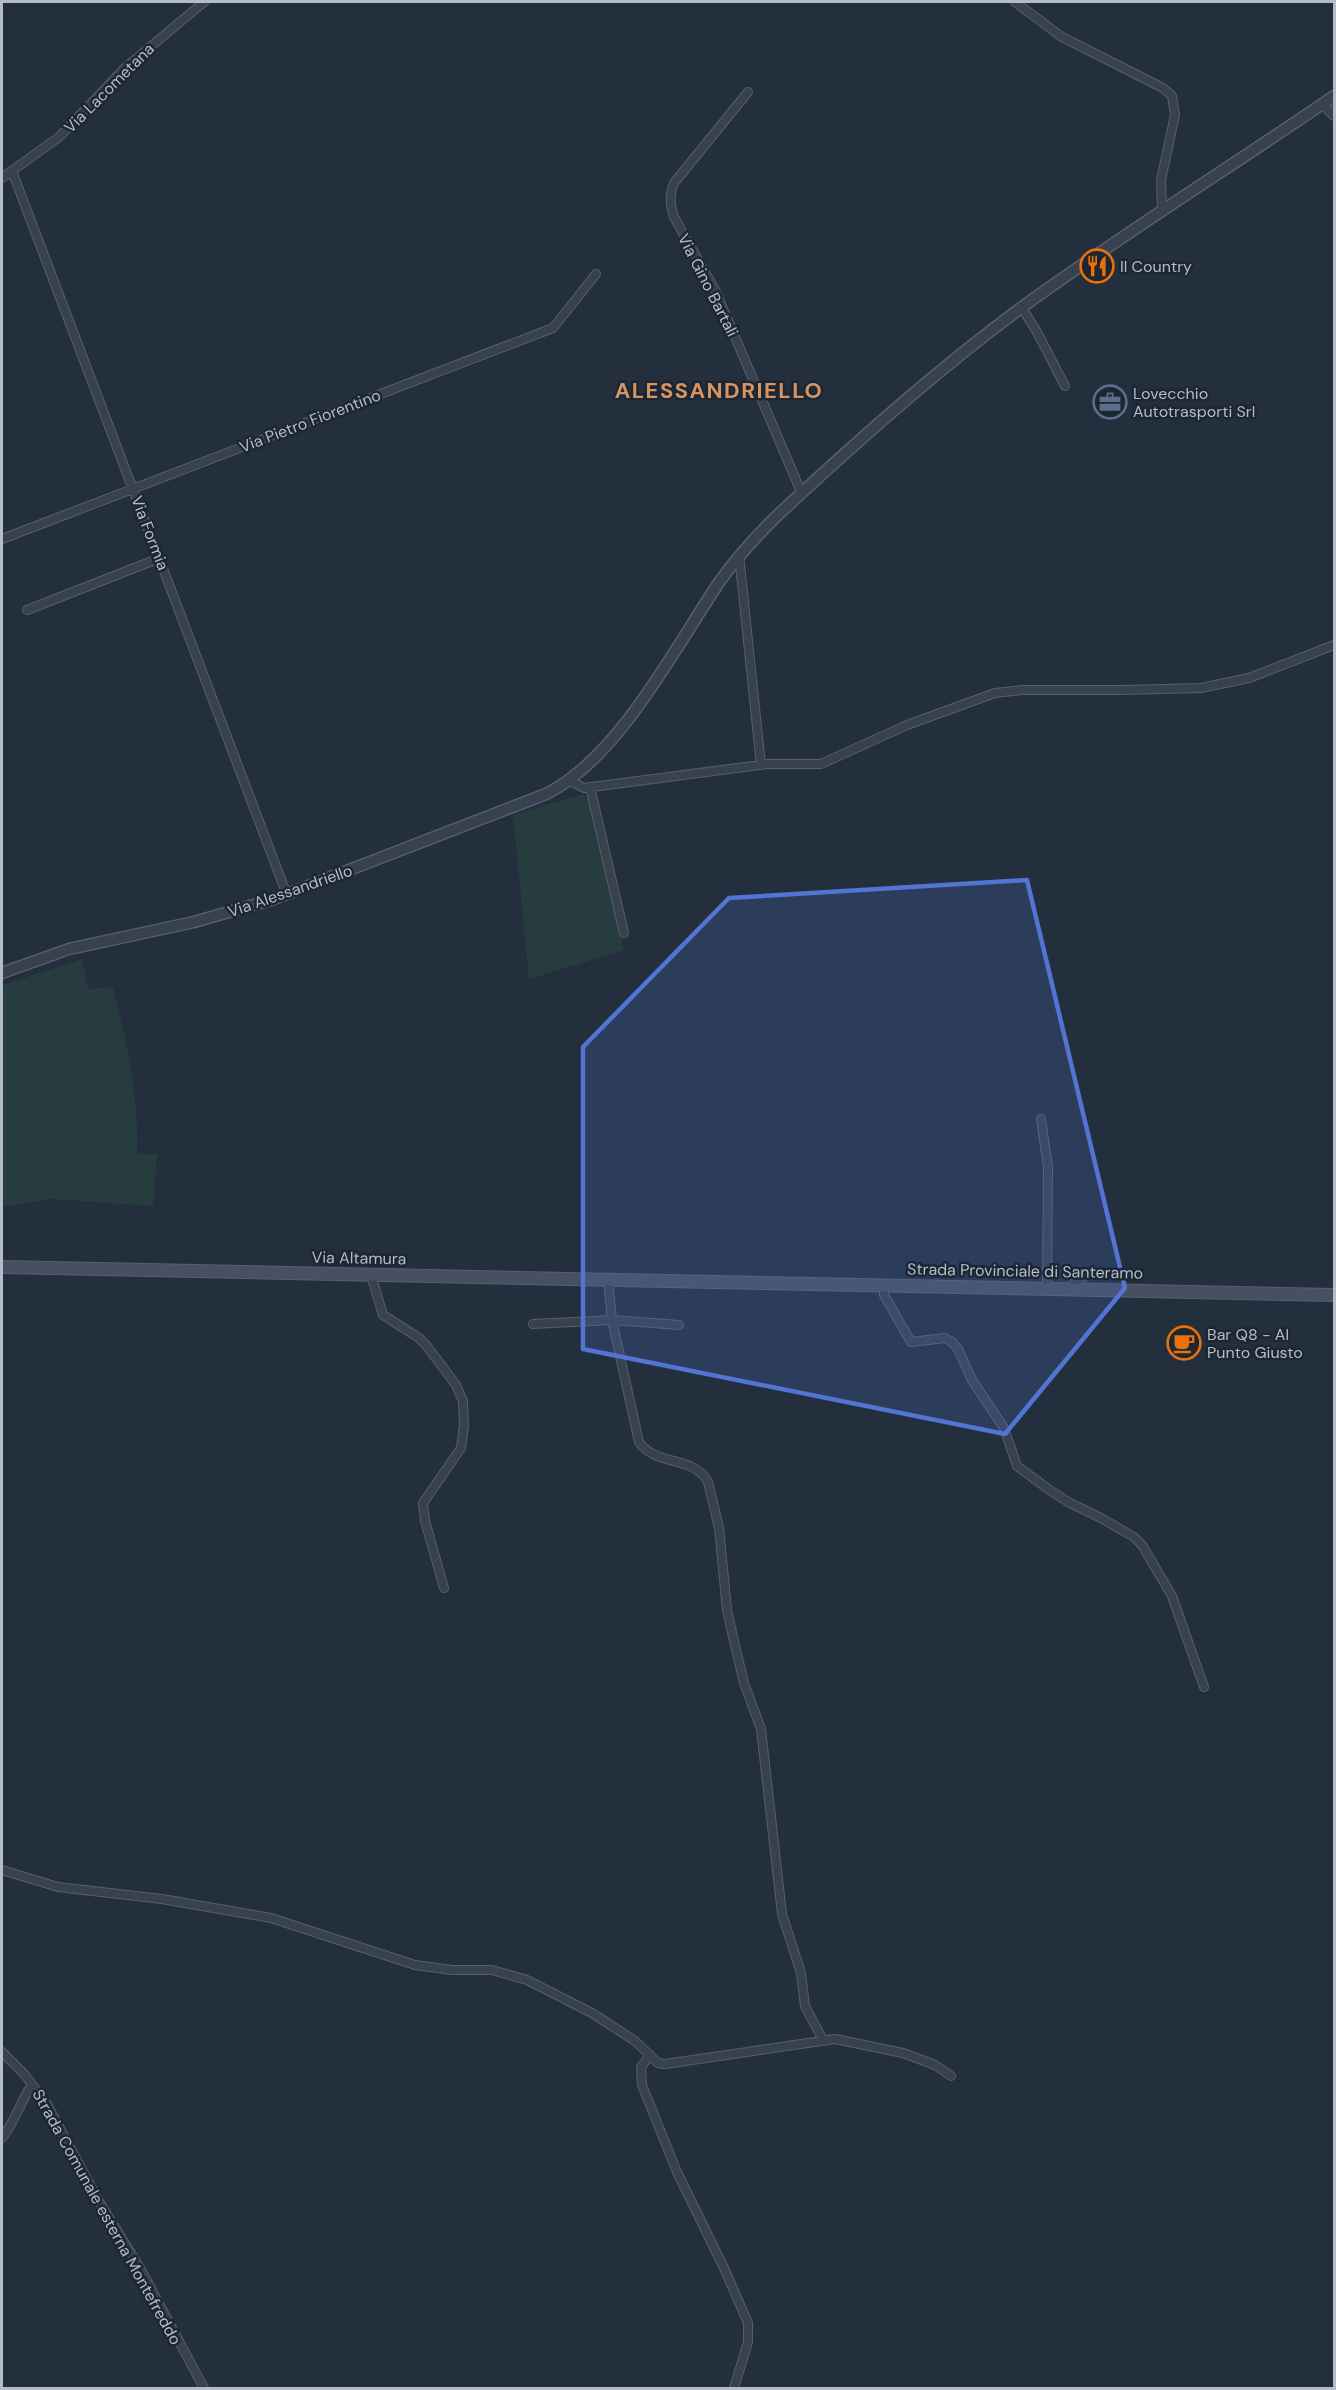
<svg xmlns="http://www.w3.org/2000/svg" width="1336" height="2390" viewBox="0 0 1336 2390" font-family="'DM Sans',sans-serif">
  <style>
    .green { fill: #263c3f }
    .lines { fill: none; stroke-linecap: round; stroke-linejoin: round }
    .minor-casing { stroke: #565f6c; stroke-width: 10 }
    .tertiary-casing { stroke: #565f6c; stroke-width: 13 }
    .secondary-casing { stroke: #565f6c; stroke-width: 14 }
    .minor { stroke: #38414e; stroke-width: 8 }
    .tertiary { stroke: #38414e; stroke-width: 10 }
    .secondary { stroke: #465061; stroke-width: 12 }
    .marked { fill: #5274d3; fill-opacity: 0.2; stroke: #5274d3; stroke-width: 4.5; stroke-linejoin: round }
    .labels { text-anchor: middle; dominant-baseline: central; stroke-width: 5; stroke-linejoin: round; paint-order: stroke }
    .street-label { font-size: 16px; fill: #b4bcc9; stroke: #1d2633 }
    .poi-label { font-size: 16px; fill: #b4bcc9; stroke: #1d2633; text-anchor: start }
    .district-label { font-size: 22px; font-weight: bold; letter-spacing: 1.5px; fill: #d59563; stroke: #1d2633 }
  </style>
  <rect width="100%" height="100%" fill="#242f3e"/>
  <path class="green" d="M 583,794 L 588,799 L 624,950 L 529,979 L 513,815 Z
    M 82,959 L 88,989 L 113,987 C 127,1042 139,1096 137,1154 L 157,1154 L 153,1206 L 52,1199 L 2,1207 L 2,985 Z"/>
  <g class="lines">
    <defs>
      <path id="minor" d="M 1015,2 L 1062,37 L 1163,88 L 1172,96 L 1175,115 L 1161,180 L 1162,210
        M 748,92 L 674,183 C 669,196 670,204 674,217 L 715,290 L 802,494
        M 1322,104 L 1334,116
        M 12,171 L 287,895
        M 2,178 L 59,137 L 125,68 L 204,2
        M 1022,308 L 1037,332 L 1065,386
        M 2,539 L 553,328 L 596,274
        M 739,555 L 761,765
        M 27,610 L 160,558
        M 570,781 L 584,788 L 768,764 L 821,764 L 907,725 L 995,693 L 1022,690 L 1122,690 L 1201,688 L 1249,678 L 1334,645
        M 590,787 L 624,933
        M 1041,1119 L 1048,1167 L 1047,1289
        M 371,1275 L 383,1315 L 419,1338 L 426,1345 L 456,1385 L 463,1401 L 464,1425 L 461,1448 L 423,1503 L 425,1521 L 444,1588
        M 608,1280 L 612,1320 L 639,1442 C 656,1467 694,1455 708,1482 L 719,1528 L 727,1610 L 734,1641 L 744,1683 L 761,1729 L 782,1914 L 801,1973 L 805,2006 L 823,2040
        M 884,1285 L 884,1295 L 911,1342 L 945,1338 L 952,1342 L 958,1349 L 972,1380 L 1004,1428 L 1017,1466 L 1051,1491 L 1070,1503 L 1101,1518 L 1134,1537 L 1142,1545 L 1172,1596 L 1204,1687
        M 1074,1289 L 1074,1283 L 1083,1278
        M 533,1324 L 612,1320 L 679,1325
        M 2,1870 L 58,1887 L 162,1899 L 271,1918 L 415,1965 L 452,1970 L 492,1970 L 527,1980 L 592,2013 L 635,2041 L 658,2063 L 665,2064 L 835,2039 L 903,2053 L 935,2065 L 951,2076
        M 2,2052 L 25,2075 L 47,2104 L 98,2200 L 140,2268 L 204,2388
        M 650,2055 L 641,2067 L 642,2085 L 677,2172 L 724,2268 L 748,2323 L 748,2342 L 734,2388
        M 2,2138 C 15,2122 20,2102 32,2085"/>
      <path id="tertiary" d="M 2,973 L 69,949 L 194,922 L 274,899 L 546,794 C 619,758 675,647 720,581 C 738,556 758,534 780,513 C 858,440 939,368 1025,305 C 1126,232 1232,166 1334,96"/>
      <path id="secondary" d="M 2,1267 L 1334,1295"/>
    </defs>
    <use href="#minor" class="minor-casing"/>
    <use href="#tertiary" class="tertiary-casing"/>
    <use href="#secondary" class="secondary-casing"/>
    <use href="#minor" class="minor"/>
    <use href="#tertiary" class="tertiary"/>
    <use href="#secondary" class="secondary"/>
  </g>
  <path class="marked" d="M 1027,880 L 1125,1288 L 1005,1434 L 583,1349 L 583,1047 L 729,898 Z"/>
  <defs>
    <symbol id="restaurant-ring" viewBox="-11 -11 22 22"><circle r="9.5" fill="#1d2633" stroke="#e8710a" stroke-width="1.5"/><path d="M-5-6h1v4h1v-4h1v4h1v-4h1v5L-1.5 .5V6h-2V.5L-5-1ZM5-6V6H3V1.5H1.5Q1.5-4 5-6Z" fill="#e8710a"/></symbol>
    <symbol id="office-ring" viewBox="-11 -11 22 22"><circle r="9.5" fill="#1d2633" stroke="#5c6f8a" stroke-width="1.5"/><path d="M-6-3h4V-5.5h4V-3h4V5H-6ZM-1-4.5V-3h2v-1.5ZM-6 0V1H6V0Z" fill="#5c6f8a"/></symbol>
    <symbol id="cafe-ring" viewBox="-11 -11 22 22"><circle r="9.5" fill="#1d2633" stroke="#e8710a" stroke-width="1.5"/><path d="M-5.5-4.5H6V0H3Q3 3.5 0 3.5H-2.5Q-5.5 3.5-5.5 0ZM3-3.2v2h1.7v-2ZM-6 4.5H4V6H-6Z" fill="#e8710a"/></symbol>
  </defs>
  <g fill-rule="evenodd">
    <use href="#restaurant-ring" x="1078" y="247" width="38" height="38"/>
    <use href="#office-ring" x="1091" y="383" width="38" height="38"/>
    <use href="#cafe-ring" x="1165" y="1324" width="38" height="38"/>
  </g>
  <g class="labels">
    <g class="street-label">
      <text transform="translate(109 88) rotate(-45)">Via Lacometana</text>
      <text transform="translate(708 285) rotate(63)">Via Gino Bartali</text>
      <text transform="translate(310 421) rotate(-21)">Via Pietro Fiorentino</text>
      <text transform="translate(150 533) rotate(69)">Via Formia</text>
      <text transform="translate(290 891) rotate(-19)">Via Alessandriello</text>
      <text transform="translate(359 1258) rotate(1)">Via Altamura</text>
      <text transform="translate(1025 1271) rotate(1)">Strada Provinciale di Santeramo</text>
      <text transform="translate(107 2217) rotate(61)">Strada Comunale esterna Montefreddo</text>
    </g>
    <g class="poi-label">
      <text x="1120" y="266">Il Country</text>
      <text x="1133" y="393">Lovecchio<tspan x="1133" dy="18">Autotrasporti Srl</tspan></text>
      <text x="1207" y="1334">Bar Q8 - Al<tspan x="1207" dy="18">Punto Giusto</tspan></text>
    </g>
    <g class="district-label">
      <text x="719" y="390">ALESSANDRIELLO</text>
    </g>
  </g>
  <rect width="1336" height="2390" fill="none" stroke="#b4bcc9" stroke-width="6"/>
</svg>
